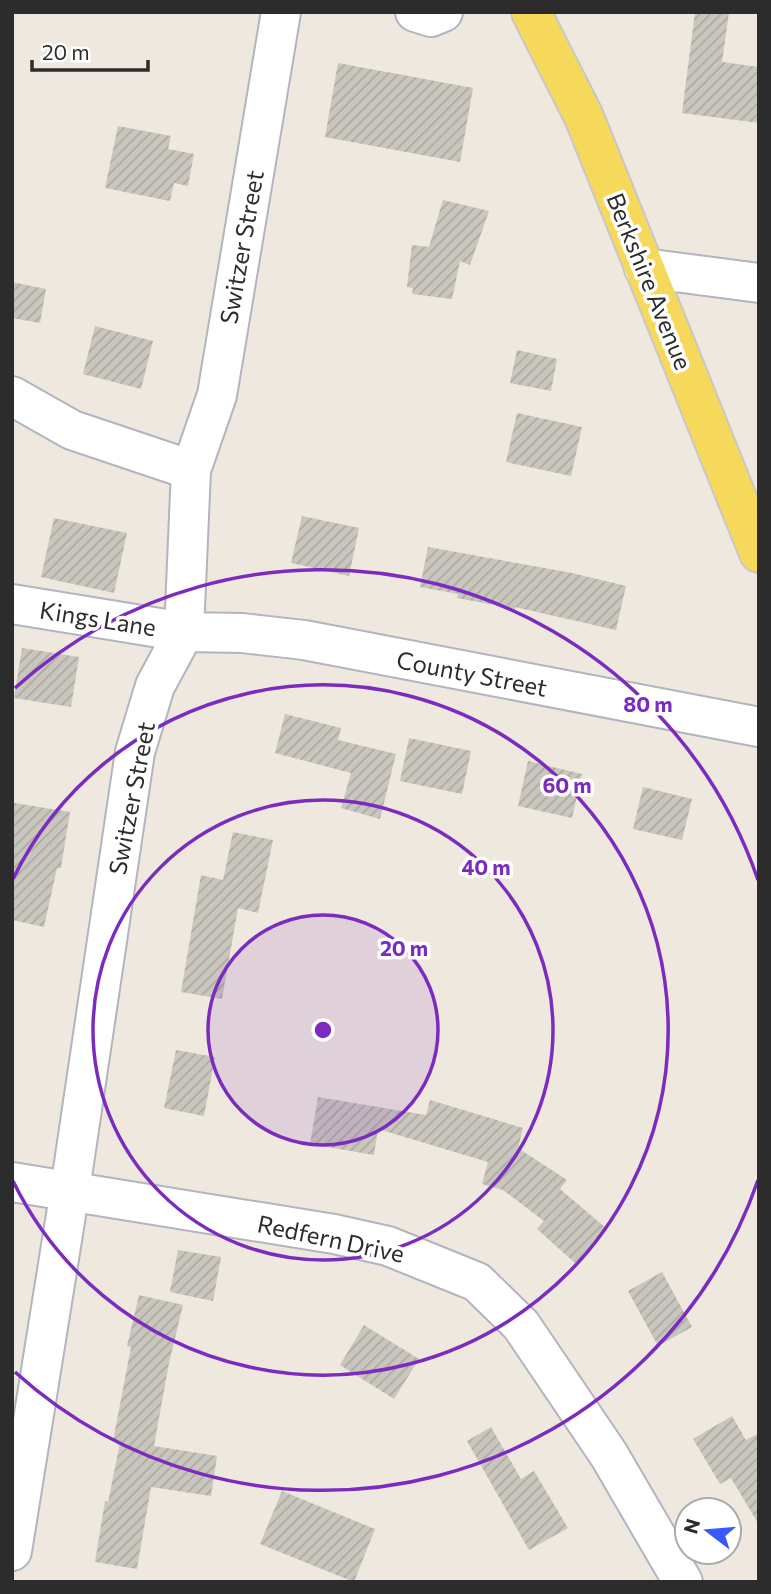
<svg xmlns="http://www.w3.org/2000/svg" width="771" height="1594" viewBox="0 0 771 1594" font-family="Commissioner,sans-serif">
  <style>
    .building { fill: url(#building-hatch) }
    .lines { fill: none; stroke-linecap: round; stroke-linejoin: round }
    .minor-casing { stroke: #b2b4c0; stroke-width: 42 }
    .major-casing { stroke: #c8c8c8; stroke-width: 42 }
    .minor { stroke: #fff; stroke-width: 38 }
    .major { stroke: #f6d85b; stroke-width: 38 }
    .ring { fill: none; stroke: #7b2cbf; stroke-width: 3.5 }
    .labels { text-anchor: middle; dominant-baseline: central; stroke-width: 7; stroke-linejoin: round; paint-order: stroke }
    .street-label { font-size: 24px; fill: #2c2c2c; stroke: #fff }
    .centre { fill: #7b2cbf; stroke: #fff; stroke-width: 3.5 }
    .ring-label { font-size: 21px; text-anchor: middle; font-weight: bold; fill: #7b2cbf; stroke: #fff; stroke-width: 7; stroke-linejoin: round; paint-order: stroke }
  </style>
  <defs>
    <pattern id="building-hatch" width="6" height="6" patternUnits="userSpaceOnUse" patternTransform="scale(1.75)"><rect width="6" height="6" fill="#c9c6bd"/><path d="M-1 1l2-2M0 6l6-6M5 7l2-2" fill="none" stroke="#adaaa3"/></pattern>
  </defs>
  <rect width="100%" height="100%" fill="#eee8de"/>
  <path class="building" d="M 695,12 L 729,12 L 722,62 L 759,67 L 759,123 L 682,113 Z
    M 338,63 L 473,88 L 460,162 L 325,137 Z
    M 118,126 L 171,136 L 168,149 L 194,154 L 188,186 L 174,183 L 170,201 L 105,188 Z
    M 443,200 L 489,211 L 470,265 L 460,261 L 452,299 L 412,294 L 413,288 L 407,287 L 412,245 L 429,247 Z
    M 12,282 L 46,289 L 40,323 L 12,318 Z
    M 95,326 L 153,341 L 141,389 L 83,374 Z
    M 517,350 L 557,359 L 551,391 L 510,383 Z
    M 517,413 L 582,427 L 571,476 L 506,462 Z
    M 302,516 L 359,528 L 349,576 L 291,563 Z
    M 54,518 L 127,533 L 114,593 L 41,577 Z
    M 428,547 L 572,573 L 626,586 L 616,630 L 515,607 L 515,609 L 457,598 L 458,594 L 420,587 Z
    M 22,648 L 79,657 L 71,707 L 14,698 Z
    M 285,714 L 341,728 L 338,740 L 396,754 L 380,819 L 341,808 L 351,773 L 275,753 Z
    M 409,738 L 471,751 L 462,794 L 400,781 Z
    M 528,761 L 582,774 L 572,818 L 518,806 Z
    M 643,787 L 692,799 L 682,840 L 633,829 Z
    M 15,803 L 70,812 L 61,868 L 57,868 L 44,927 L 12,920 L 12,804 Z
    M 233,832 L 273,840 L 258,913 L 238,908 L 222,999 L 181,992 L 201,875 L 223,880 Z
    M 176,1050 L 215,1057 L 204,1116 L 164,1108 Z
    M 318,1097 L 426,1115 L 430,1100 L 523,1128 L 518,1148 L 567,1180 L 560,1189 L 606,1228 L 575,1263 L 537,1229 L 544,1221 L 503,1190 L 482,1184 L 488,1162 L 378,1129 L 374,1155 L 310,1144 Z
    M 178,1250 L 221,1257 L 213,1301 L 170,1292 Z
    M 662,1272 L 692,1327 L 658,1346 L 628,1291 Z
    M 139,1295 L 183,1305 L 169,1363 L 154,1446 L 217,1456 L 211,1496 L 151,1487 L 137,1569 L 95,1562 L 105,1501 L 108,1502 L 120,1443 L 113,1441 L 131,1347 L 127,1346 Z
    M 364,1325 L 419,1359 L 394,1399 L 340,1365 Z
    M 732,1416 L 746,1440 L 759,1433 L 759,1525 L 731,1478 L 720,1484 L 693,1439 Z
    M 491,1427 L 521,1479 L 534,1471 L 568,1528 L 529,1550 L 467,1441 Z
    M 282,1491 L 375,1529 L 354,1582 L 260,1544 Z"/>
  <g class="lines">
    <defs>
      <path id="minor" d="M 415,12 L 431,17 L 443,12
        M 644,268 L 759,283
        M 12,396 L 72,430 L 191,470
        M 12,604 L 184,632 L 242,633 L 304,640 L 759,727
        M 12,1182 L 334,1234 L 388,1246 L 477,1282 L 521,1325 L 609,1455 L 683,1582
        M 12,1551 L 70,1190 L 135,752 L 155,686 L 184,632 L 191,470 L 217,395 L 281,12"/>
      <path id="major" d="M 531,12 L 584,117 L 759,553"/>
    </defs>
    <use href="#minor" class="minor-casing"/>
    <use href="#major" class="major-casing"/>
    <use href="#minor" class="minor"/>
    <use href="#major" class="major"/>
  </g>
  <circle cx="323" cy="1030" r="115" fill="#7b2cbf" fill-opacity=".12"/>
  <g class="ring">
    <circle cx="323" cy="1030" r="115"/>
    <circle cx="323" cy="1030" r="230"/>
    <path d="M13 879A345 345 0 1 1 13 1181"/>
    <path d="M758 1180A460 460 0 0 1 15 1372M15 688A460 460 0 0 1 758 880"/>
  </g>
  <g class="labels">
    <g class="street-label">
      <text transform="translate(241 247) rotate(-80)">Switzer Street</text>
      <text transform="translate(650 281) rotate(68)">Berkshire Avenue</text>
      <text transform="translate(98 618) rotate(9)">Kings Lane</text>
      <text transform="translate(472 673) rotate(11)">County Street</text>
      <text transform="translate(131 798) rotate(-79)">Switzer Street</text>
      <text transform="translate(331 1238) rotate(12)">Redfern Drive</text>
    </g>
  </g>
  <circle cx="323" cy="1030" r="10" class="centre"/>
  <g class="ring-label">
    <text x="648" y="712">80 m</text>
    <text x="567" y="793">60 m</text>
    <text x="486" y="875">40 m</text>
    <text x="404" y="956">20 m</text>
  </g>
  <rect width="771" height="1594" fill="none" stroke="#2c2c2c" stroke-width="28"/>
  <g transform="translate(708 1531) rotate(286)"><circle r="33" fill="#ffffff" stroke="#ababab" stroke-width="2"/>
  <path d="M0-5L12 26L0 18L-12 26Z" fill="#3a58ff"/>
  <text y="-10" font-size="19" font-weight="bold" text-anchor="middle" fill="#2c2c2c">N</text>
  </g>
  <path d="M32 60v10h116v-10" fill="none" stroke="#2c2c2c" stroke-width="3.5"/>
  <text x="42" y="60" font-size="21" fill="#2c2c2c" stroke="#ffffff" stroke-width="5" paint-order="stroke">20 m</text>
</svg>
